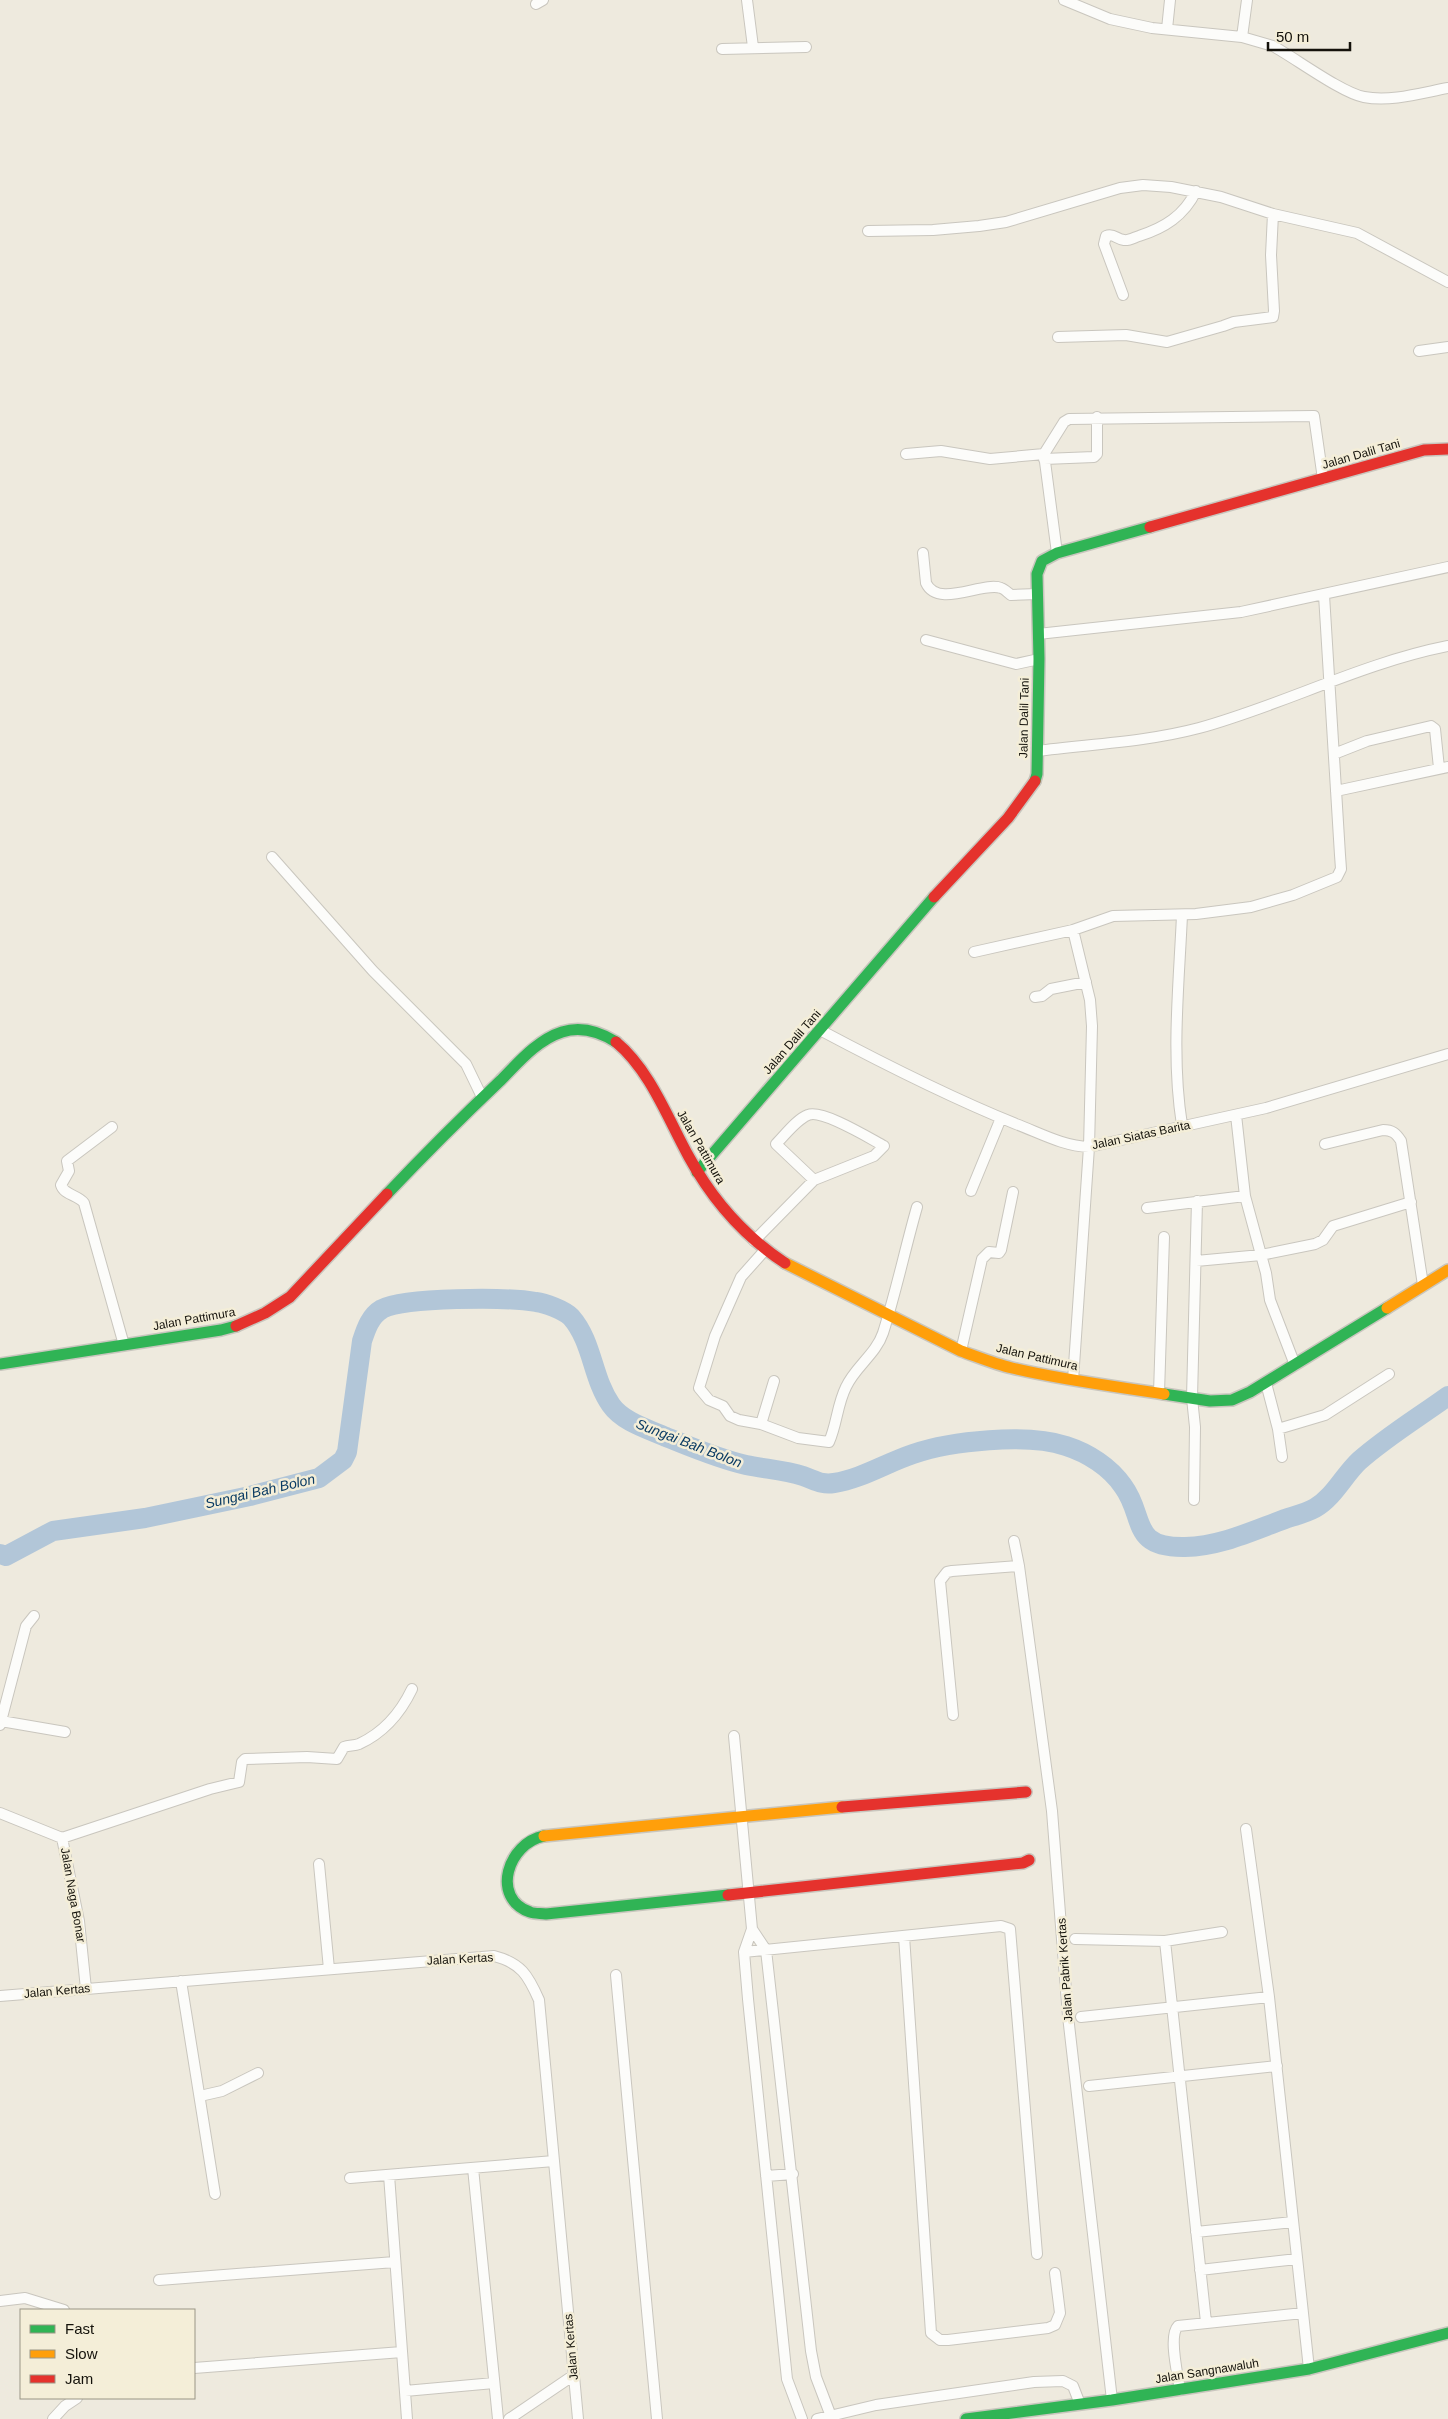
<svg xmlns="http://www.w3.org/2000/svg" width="1448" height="2419" viewBox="0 0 1448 2419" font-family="Helvetica,sans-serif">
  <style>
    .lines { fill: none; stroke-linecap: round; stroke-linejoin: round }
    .river { stroke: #b2c6d8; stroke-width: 20 }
    .street-casing { stroke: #c9c6be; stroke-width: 12 }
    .fast-casing { stroke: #c9c6be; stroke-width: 14 }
    .slow-casing { stroke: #c9c6be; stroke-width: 14 }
    .jam-casing { stroke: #c9c6be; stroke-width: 14 }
    .street { stroke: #fcfcfa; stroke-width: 10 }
    .fast { stroke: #30b455; stroke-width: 11 }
    .slow { stroke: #ff9f0a; stroke-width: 11 }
    .jam { stroke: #e5322d; stroke-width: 11 }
    .labels { text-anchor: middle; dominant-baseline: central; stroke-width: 5; stroke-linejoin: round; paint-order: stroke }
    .street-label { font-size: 12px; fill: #14120b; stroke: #f4eed8 }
    .water-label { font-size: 14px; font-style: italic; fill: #0a3b63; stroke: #f4eed8 }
  </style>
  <rect width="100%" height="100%" fill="#eeeade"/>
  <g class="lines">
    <path class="river" d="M 0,1554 L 6,1556 L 53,1531 L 145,1518 L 250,1496 L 319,1478 L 343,1460 L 347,1452 L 362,1341 C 366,1329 370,1316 382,1309 C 405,1297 507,1297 536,1302 C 545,1303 564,1310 571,1317 C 593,1342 592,1378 611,1405 C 623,1422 648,1429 666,1437 C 691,1447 719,1459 746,1465 C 765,1469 785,1470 803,1476 C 815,1480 821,1485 834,1483 C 861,1479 886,1463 913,1454 C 951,1441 1027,1433 1066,1446 C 1088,1453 1110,1467 1123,1486 C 1146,1517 1129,1548 1185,1547 C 1221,1546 1252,1531 1285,1519 C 1294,1516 1306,1513 1315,1508 C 1334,1497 1344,1475 1359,1461 C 1386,1437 1419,1417 1448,1396"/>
    <defs>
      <path id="street" d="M 747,0 L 753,47
        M 1064,0 L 1110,19 L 1152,28 L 1242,37 L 1273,46 C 1295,58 1342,93 1364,97 C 1391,102 1421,93 1448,88
        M 536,4 L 543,0
        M 1167,29 L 1170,0
        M 1242,37 L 1247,0
        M 722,49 L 806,47
        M 868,231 L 933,230 L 979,226 L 1006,222 L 1120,188 L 1143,185 L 1171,187 L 1221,197 L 1273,214 L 1357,233 L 1448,282
        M 1123,295 L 1104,244 L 1106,236 C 1114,233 1116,239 1124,240 C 1129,241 1135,237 1139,236 C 1164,228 1184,216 1196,191
        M 1058,337 L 1126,335 L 1167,342 L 1223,326 L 1234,322 L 1273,317 L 1274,311 L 1271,255 L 1273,214
        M 1419,351 L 1448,347
        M 906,454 L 941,451 L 990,459 L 1044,454
        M 1044,459 L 1094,457 L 1097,454 L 1097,417
        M 923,553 L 926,583 C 938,609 983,581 1001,588 C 1005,589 1008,593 1011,595 L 1037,594
        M 1057,553 L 1044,454 L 1064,422 L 1069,419 L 1314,416 L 1323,479
        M 1038,634 L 1241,612 L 1448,567
        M 926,640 L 1016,664 L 1039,659
        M 1037,751 C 1091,744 1146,742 1199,728 C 1283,705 1362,663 1448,646
        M 1334,754 L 1367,741 L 1431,726 L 1435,729 L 1439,768
        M 1336,791 L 1448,767
        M 272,857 L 373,971 L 466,1064 L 482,1097
        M 974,952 L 1073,930
        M 1035,997 L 1042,996 L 1051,989 L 1086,982
        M 820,1030 C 884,1064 949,1097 1016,1124 C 1040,1133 1063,1146 1089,1147 L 1266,1108 L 1448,1054
        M 1236,1115 L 1245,1196 L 1266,1273 L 1270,1300 L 1295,1365
        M 1182,1125 C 1171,1056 1179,984 1182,915
        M 112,1127 L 67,1161 L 69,1171 L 61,1185 C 64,1195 78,1195 84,1203 L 124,1345
        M 1325,1144 L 1383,1130 C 1392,1130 1396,1133 1401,1141 L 1423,1285
        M 971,1191 L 1001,1118
        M 1147,1208 L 1245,1196
        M 754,1241 L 814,1180 L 874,1156 L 884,1146 C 869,1138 822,1109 808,1115 C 797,1119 785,1135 776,1144 L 814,1180
        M 1196,1261 L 1261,1255 L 1315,1244 L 1323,1240 L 1333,1226 L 1411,1202
        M 961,1351 L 982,1259 L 989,1252 L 999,1253 L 1001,1250 L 1013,1192
        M 1073,1380 L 1089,1147 L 1092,1026 L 1090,1000 L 1073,930 L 1113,916 L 1196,914 L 1251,907 L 1293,895 L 1337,877 L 1341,869 L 1340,855 L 1324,595
        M 774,1381 L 761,1424 L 798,1438 L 829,1442 C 837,1424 837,1405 846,1387 C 855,1367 876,1354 883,1333 C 896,1292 905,1249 917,1207
        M 1266,1383 L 1278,1429 L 1282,1457
        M 1159,1393 L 1164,1237
        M 761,1424 L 739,1420 L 730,1416 L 723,1406 L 709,1400 L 699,1388 L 715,1336 L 741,1277 L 765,1250
        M 1278,1429 L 1325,1415 L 1389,1374
        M 1194,1500 L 1195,1427 L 1192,1398 L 1197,1201
        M 1014,1541 L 1019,1566 L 1052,1811 L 1068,2016 L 1112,2400
        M 953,1715 L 940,1581 L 947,1572 L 952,1571 L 1019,1566
        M 1,1721 L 65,1732
        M 0,1725 L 26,1626 L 34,1616
        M 734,1736 L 752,1929 L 744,1952 L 748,1999 L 787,2379 L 802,2419
        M 0,1813 L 62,1838 L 79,1921 L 86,1989
        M 1246,1829 L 1269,1997 L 1309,2369
        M 62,1838 L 210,1789 L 239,1782 L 242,1762 L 245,1759 L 307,1757 L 337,1759 L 344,1747 C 349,1745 354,1746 359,1744 C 383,1733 401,1712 412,1689
        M 319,1864 L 329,1969
        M 752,1929 L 766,1950 L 811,2351 L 816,2377 L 832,2419
        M 904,1936 L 931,2333 L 940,2340 L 948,2340 L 1048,2328 L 1055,2325 L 1060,2313 L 1055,2273
        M 1075,1939 L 1165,1941 L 1206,2322
        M 1165,1941 L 1222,1932
        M 744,1952 L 1001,1926 L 1010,1929 L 1037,2254
        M 616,1975 L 657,2419
        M 181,1981 L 215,2194
        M 0,1996 L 494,1956 C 521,1963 528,1975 539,2000 L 578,2419
        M 1081,2017 L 1269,1997
        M 1089,2086 L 1277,2066
        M 200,2096 L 222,2091 L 258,2073
        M 473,2168 L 498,2419
        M 389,2175 L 407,2419
        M 766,2176 L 793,2174
        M 350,2178 L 554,2161
        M 1196,2232 L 1293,2222
        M 1200,2270 L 1297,2259
        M 159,2280 L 395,2262
        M 0,2301 L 25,2298 L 64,2310
        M 194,2368 L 402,2352
        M 1180,2390 C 1178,2375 1168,2336 1178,2326 L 1303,2313
        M 405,2391 L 494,2383
        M 53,2419 L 65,2406 L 77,2398
        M 509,2419 L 574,2375
        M 817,2419 L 876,2405 L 1034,2382 L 1063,2381 L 1073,2386 L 1080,2404"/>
      <path id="fast" d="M 1035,781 L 1037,774 L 1039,659 L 1037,574 L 1042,561 L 1057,553 L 1150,527
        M 697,1172 L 934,897
        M 387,1194 C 424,1155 461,1118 500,1081 C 518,1063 537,1040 562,1032 C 581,1026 600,1032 616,1042
        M 0,1364 L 221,1330 L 236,1326
        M 1164,1394 L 1210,1401 L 1232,1400 L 1250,1392 L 1387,1308
        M 544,1836 C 508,1843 490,1898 530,1912 C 535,1914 541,1913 546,1914 L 728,1895
        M 966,2419 L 1112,2400 L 1309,2369 L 1448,2333"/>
      <path id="slow" d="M 785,1263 L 961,1351 C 978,1357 995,1364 1012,1368 C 1062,1380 1113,1386 1164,1394
        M 1387,1308 L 1448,1270
        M 544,1836 L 842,1807"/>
      <path id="jam" d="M 1150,527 L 1424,450 L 1448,449
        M 934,897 L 1008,818 L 1035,781
        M 616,1042 C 650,1070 668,1119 689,1157 C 713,1201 744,1236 785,1263
        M 236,1326 L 265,1313 L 290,1297 L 387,1194
        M 842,1807 L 1026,1792
        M 728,1895 L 1023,1863 L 1029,1860"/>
    </defs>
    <use href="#street" class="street-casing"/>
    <use href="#fast" class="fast-casing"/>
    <use href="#slow" class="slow-casing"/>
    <use href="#jam" class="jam-casing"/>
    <use href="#street" class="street"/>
    <use href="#fast" class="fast"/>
    <use href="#slow" class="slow"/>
    <use href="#jam" class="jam"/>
  </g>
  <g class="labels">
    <g class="street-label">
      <text transform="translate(1361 454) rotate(-16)">Jalan Dalil Tani</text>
      <text transform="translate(1024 718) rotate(-89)">Jalan Dalil Tani</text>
      <text transform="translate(792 1042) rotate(-49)">Jalan Dalil Tani</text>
      <text transform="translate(1141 1135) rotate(-12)">Jalan Siatas Barita</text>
      <text transform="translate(701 1147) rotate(60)">Jalan Pattimura</text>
      <text transform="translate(194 1319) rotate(-10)">Jalan Pattimura</text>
      <text transform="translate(1037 1357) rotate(13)">Jalan Pattimura</text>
      <text transform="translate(73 1895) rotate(80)">Jalan Naga Bonar</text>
      <text transform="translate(460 1959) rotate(-3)">Jalan Kertas</text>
      <text transform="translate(1065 1970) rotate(-94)">Jalan Pabrik Kertas</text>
      <text transform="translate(57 1991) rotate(-5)">Jalan Kertas</text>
      <text transform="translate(571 2347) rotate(-95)">Jalan Kertas</text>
      <text transform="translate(1207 2371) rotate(-9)">Jalan Sangnawaluh</text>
    </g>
    <g class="water-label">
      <text transform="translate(689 1443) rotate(21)">Sungai Bah Bolon</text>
      <text transform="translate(260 1491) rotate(-13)">Sungai Bah Bolon</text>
    </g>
  </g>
  <rect x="20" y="2309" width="175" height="90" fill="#f4eed8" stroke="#9a9686"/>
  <rect x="30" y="2325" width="25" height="8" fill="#30b455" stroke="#9a9686"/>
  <text x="65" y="2334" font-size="15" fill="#14120b">Fast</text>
  <rect x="30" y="2350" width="25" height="8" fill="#ff9f0a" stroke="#9a9686"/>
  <text x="65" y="2359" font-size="15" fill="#14120b">Slow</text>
  <rect x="30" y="2375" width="25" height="8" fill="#e5322d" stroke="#9a9686"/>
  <text x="65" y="2384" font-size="15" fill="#14120b">Jam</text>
  <path d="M1268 42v8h82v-8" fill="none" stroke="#14120b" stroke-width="2.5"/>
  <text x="1276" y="42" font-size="15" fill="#14120b" stroke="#f4eed8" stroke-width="4" paint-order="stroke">50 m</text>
</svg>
